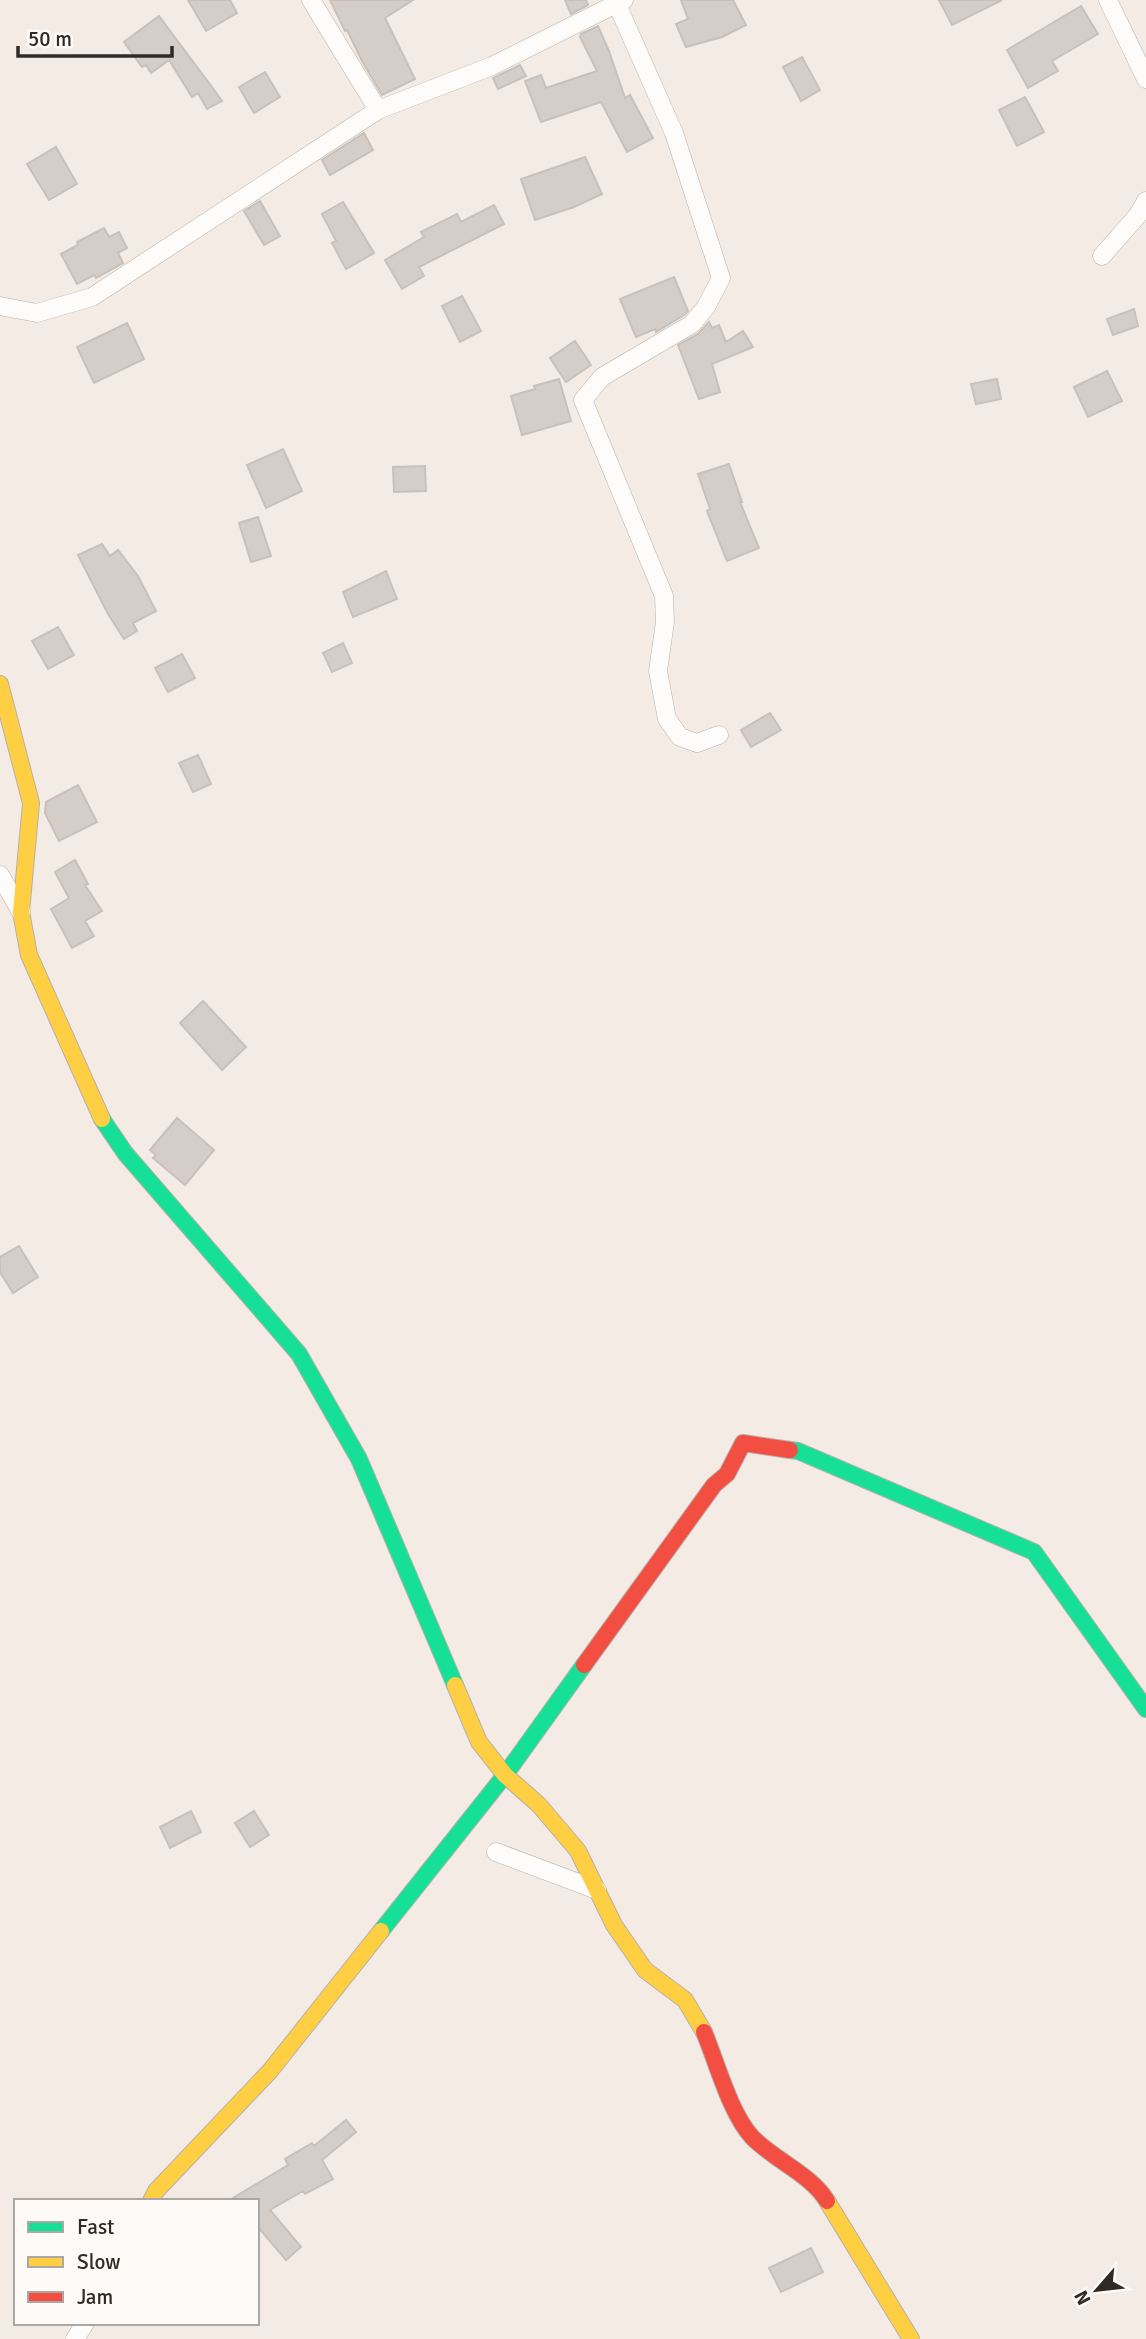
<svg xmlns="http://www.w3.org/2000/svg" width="1146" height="2339" viewBox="0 0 1146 2339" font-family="Signika,sans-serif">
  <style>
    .building { fill: #d5cec8; stroke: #c8c1bb; stroke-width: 2 }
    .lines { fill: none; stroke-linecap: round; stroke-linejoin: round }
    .street-casing { stroke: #b7b0ab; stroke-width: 19 }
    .fast-casing { stroke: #b7b0ab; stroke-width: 18 }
    .slow-casing { stroke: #b7b0ab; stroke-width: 18 }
    .jam-casing { stroke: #b7b0ab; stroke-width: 18 }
    .street { stroke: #fdfcfb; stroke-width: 18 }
    .fast { stroke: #16e098; stroke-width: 16 }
    .slow { stroke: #ffcf43; stroke-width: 16 }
    .jam { stroke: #f24e42; stroke-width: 16 }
  </style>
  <rect width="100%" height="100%" fill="#f4ebe4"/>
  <path class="building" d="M 188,0 L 230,0 L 237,13 L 206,31 Z
    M 330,0 L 413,0 L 385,18 L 415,79 L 382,95 L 362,61 L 347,30 L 345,31 Z
    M 565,0 L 586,0 L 588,5 L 571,14 Z
    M 681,0 L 733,0 L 746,25 L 722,37 L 686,47 L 676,24 L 688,19 Z
    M 939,0 L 1002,0 L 952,25 Z
    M 1081,6 L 1098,34 L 1052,61 L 1058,71 L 1028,88 L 1007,50 Z
    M 159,16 L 209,83 L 222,101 L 207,109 L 198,93 L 192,97 L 169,60 L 151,73 L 146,65 L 142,67 L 124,42 Z
    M 598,26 L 609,51 L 625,98 L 630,95 L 653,138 L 627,152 L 601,102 L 541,122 L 525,81 L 541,75 L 546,88 L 597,71 L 580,37 L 581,34 Z
    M 802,57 L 820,90 L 801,101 L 783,67 Z
    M 520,65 L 526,76 L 498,89 L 493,78 Z
    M 265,72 L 280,97 L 254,113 L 239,87 Z
    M 1025,97 L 1044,132 L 1017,146 L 999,110 Z
    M 364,133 L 373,150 L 330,175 L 322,160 Z
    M 56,147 L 77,184 L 49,200 L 27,164 Z
    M 585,157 L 602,194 L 574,207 L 535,220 L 521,179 Z
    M 260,201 L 280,236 L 264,245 L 244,211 Z
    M 343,202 L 374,253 L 346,269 L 332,243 L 336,241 L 322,214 Z
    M 494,205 L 504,224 L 419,267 L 424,276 L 402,289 L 385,260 L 424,237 L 421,232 L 457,214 L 461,222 Z
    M 104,228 L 109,237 L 119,232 L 127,248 L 118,253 L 123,263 L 96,278 L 94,275 L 77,284 L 61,254 L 78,245 L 77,242 Z
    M 674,277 L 688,311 L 684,315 L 656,332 L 655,329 L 636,337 L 620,299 Z
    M 462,296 L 481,331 L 460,342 L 442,306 Z
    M 1134,309 L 1138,326 L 1113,335 L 1107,319 Z
    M 709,322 L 712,328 L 719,325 L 726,342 L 743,331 L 753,347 L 712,364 L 720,392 L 699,399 L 678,345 L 698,334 Z
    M 127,323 L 144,359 L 94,383 L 77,347 Z
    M 575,341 L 591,365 L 566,382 L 550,358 Z
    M 1107,371 L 1122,401 L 1088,417 L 1074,387 Z
    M 559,379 L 571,421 L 522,435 L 511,396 L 535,389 L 534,386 Z
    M 997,379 L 1001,399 L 976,404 L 971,384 Z
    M 283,449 L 302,491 L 266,508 L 247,465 Z
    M 729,464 L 742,502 L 740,502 L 759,548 L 727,561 L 707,511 L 710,509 L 698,474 Z
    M 425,466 L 426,491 L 394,492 L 393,467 Z
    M 258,517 L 271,556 L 251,562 L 239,523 Z
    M 102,544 L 110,556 L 118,550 L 138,576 L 156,611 L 133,623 L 137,631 L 124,639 L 108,614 L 78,555 Z
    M 386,571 L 397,599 L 353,617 L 343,592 Z
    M 58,627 L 74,655 L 48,669 L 32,641 Z
    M 343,643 L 352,663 L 332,672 L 323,653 Z
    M 182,654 L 195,678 L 168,692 L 155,668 Z
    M 770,713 L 781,730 L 751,747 L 741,730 Z
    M 198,755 L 211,784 L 193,792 L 179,763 Z
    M 78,785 L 97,822 L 59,841 L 45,813 L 46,802 Z
    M 75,860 L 88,884 L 85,885 L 102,911 L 85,921 L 94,936 L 72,948 L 51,909 L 69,898 L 55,872 Z
    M 203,1001 L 246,1047 L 222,1070 L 180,1023 Z
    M 177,1118 L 214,1150 L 185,1185 L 153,1158 L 156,1155 L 150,1150 Z
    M 19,1246 L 38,1277 L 13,1293 L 0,1272 L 0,1257 Z
    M 191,1811 L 201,1832 L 170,1848 L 160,1827 Z
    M 254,1811 L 269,1835 L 250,1847 L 235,1823 Z
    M 346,2120 L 356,2132 L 322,2160 L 333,2179 L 305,2194 L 303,2191 L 270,2210 L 301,2247 L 286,2260 L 257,2226 L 257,2201 L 228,2201 L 288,2165 L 285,2159 L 312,2143 L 314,2146 Z
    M 811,2248 L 823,2272 L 781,2292 L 769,2268 Z"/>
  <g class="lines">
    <defs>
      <path id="street" d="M 311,0 L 378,110
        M 1108,0 L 1146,79
        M 616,2 L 674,133 L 721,278 L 706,307 L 692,324 L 602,377 L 583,400 L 664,596 L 665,622 L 658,671 L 667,719 L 680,737 L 697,743 L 719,735
        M 1102,256 L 1138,215 L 1146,201
        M 0,306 L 37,313 L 92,297 L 378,110 L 492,66 L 624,0
        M 0,875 L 21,912
        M 496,1852 L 597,1890
        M 75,2339 L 85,2323"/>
      <path id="fast" d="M 102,1119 L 125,1153 L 299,1354 L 359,1459 L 455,1685
        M 790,1450 L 798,1451 L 1034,1552 L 1146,1709
        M 381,1931 L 505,1775 L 584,1665"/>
      <path id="slow" d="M 0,684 L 31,803 L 21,912 L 29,955 L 102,1119
        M 455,1685 L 479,1742 L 505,1775 L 539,1805 L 578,1851 L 614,1925 L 645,1970 L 685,2000 L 704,2032
        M 151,2201 L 156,2191 L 270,2071 L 381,1931
        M 827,2201 L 911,2339"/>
      <path id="jam" d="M 584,1665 L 714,1485 L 727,1474 L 743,1443 L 790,1450
        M 704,2032 C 717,2063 730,2113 752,2137 C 774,2160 812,2175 827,2201"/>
    </defs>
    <use href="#street" class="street-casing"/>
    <use href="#fast" class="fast-casing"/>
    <use href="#slow" class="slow-casing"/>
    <use href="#jam" class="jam-casing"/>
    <use href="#street" class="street"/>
    <use href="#fast" class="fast"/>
    <use href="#slow" class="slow"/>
    <use href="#jam" class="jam"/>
  </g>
  <rect x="14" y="2199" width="245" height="126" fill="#fdfaf8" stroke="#aba7a4" stroke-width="2"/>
  <rect x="28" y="2222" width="35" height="10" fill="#16e098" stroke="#aba7a4" stroke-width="2"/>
  <text x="77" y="2234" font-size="21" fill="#302a25">Fast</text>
  <rect x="28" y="2257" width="35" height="10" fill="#ffcf43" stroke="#aba7a4" stroke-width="2"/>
  <text x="77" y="2269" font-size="21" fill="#302a25">Slow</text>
  <rect x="28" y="2292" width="35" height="10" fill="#f24e42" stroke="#aba7a4" stroke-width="2"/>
  <text x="77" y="2304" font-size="21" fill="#302a25">Jam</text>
  <g transform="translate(1097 2290) rotate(242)" stroke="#fdfaf8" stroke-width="5" paint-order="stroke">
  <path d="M0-5L12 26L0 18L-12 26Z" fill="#302a25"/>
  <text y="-10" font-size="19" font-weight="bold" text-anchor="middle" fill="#302a25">N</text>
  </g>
  <path d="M18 46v10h154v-10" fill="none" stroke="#302a25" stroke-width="3.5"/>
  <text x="28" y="46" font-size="21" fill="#302a25" stroke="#fdfaf8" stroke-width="5" paint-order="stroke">50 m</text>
</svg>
